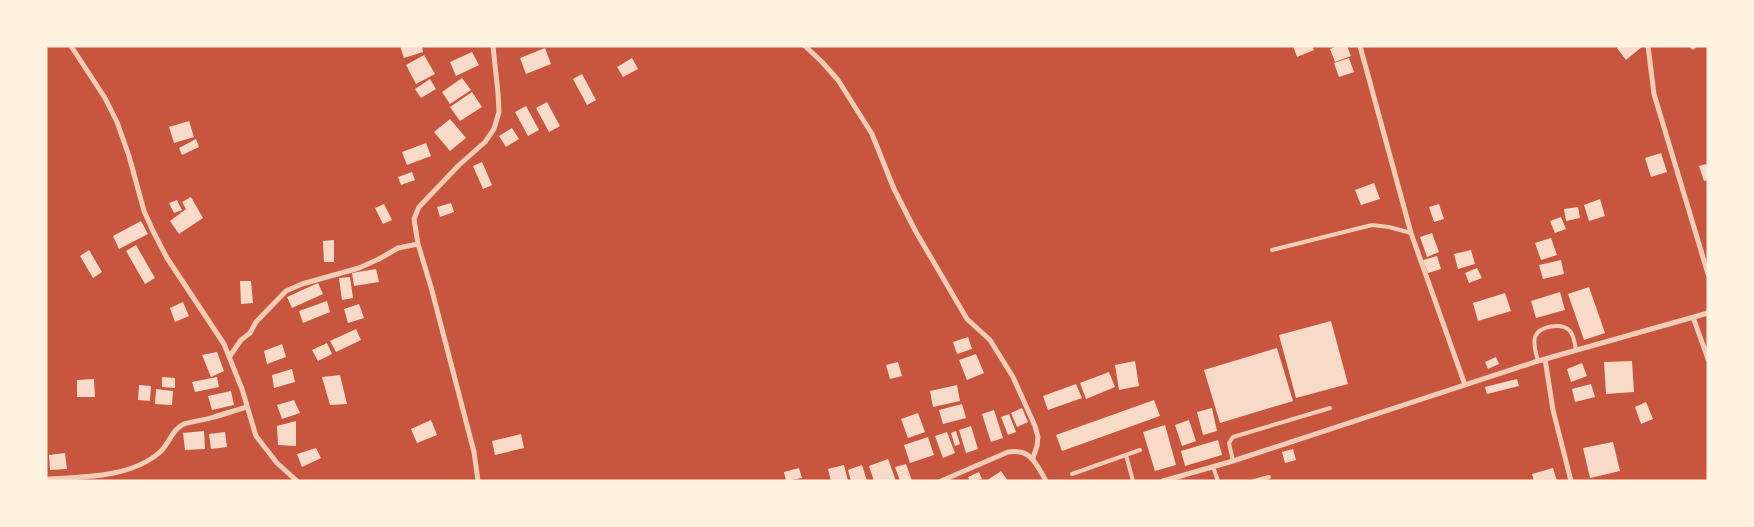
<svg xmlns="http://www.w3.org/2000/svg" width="1754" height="527" viewBox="0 0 1754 527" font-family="'DM Sans',sans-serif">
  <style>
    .building { fill: #f7dbc8 }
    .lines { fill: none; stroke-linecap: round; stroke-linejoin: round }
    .service { stroke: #f1ccb7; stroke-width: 4 }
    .minor { stroke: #f1ccb7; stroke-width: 5 }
  </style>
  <rect width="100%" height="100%" fill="#c8553d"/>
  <path class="building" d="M 400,46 L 422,46 L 423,52 L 404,58 Z
    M 1293,46 L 1312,46 L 1314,50 L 1297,57 Z
    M 1338,46 L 1347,46 L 1351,56 L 1335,62 L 1330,49 Z
    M 1619,46 L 1643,46 L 1626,60 L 1617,48 Z
    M 545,48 L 551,64 L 526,74 L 520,58 Z
    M 472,52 L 479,65 L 456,76 L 450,62 Z
    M 424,55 L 435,74 L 416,84 L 406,65 Z
    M 632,58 L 638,69 L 623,77 L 617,67 Z
    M 1349,58 L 1354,72 L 1339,77 L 1334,63 Z
    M 582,74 L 596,100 L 587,105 L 573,79 Z
    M 462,78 L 471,90 L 450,104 L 442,92 Z
    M 430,79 L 436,89 L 421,98 L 415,89 Z
    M 472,92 L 482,107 L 460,121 L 450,107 Z
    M 547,102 L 560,126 L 549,132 L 536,108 Z
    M 526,106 L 539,130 L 528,136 L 515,112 Z
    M 450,119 L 466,138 L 450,151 L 434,132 Z
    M 189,121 L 194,137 L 174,143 L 169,127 Z
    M 512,128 L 519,139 L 506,147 L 499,136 Z
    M 196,139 L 199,147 L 182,155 L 179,148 Z
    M 426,143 L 431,156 L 407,165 L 402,152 Z
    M 1661,153 L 1667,172 L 1651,177 L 1645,158 Z
    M 482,162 L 492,185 L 483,189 L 473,166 Z
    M 1706,164 L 1708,169 L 1708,180 L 1704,181 L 1699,166 Z
    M 412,172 L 415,180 L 401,185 L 398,177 Z
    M 1374,183 L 1380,199 L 1361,205 L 1355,190 Z
    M 191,197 L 203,218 L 179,234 L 170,221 L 186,209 L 182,202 Z
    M 1600,199 L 1605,216 L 1589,221 L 1584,205 Z
    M 177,200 L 182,210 L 174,213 L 169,203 Z
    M 451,203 L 454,212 L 440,217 L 437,207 Z
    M 384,204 L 392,220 L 383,224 L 375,208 Z
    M 1439,204 L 1444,219 L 1434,222 L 1429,207 Z
    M 1578,207 L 1580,218 L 1566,221 L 1564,209 Z
    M 1561,217 L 1566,229 L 1555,233 L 1550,221 Z
    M 141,221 L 148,234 L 119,249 L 113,236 Z
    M 1432,233 L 1439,252 L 1427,257 L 1420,237 Z
    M 1551,238 L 1557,255 L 1541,260 L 1535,243 Z
    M 334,240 L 334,262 L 324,262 L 323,241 Z
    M 136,245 L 155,278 L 145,284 L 126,251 Z
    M 89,250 L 102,272 L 93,278 L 80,256 Z
    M 1471,250 L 1475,264 L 1458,269 L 1454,254 Z
    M 1437,256 L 1441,269 L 1428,273 L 1423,260 Z
    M 1561,260 L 1564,274 L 1543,279 L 1539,265 Z
    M 1477,268 L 1482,278 L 1469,283 L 1465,273 Z
    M 376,269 L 379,282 L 354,286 L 352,273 Z
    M 350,277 L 353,298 L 342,300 L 339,278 Z
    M 240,281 L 251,281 L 253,303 L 241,304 Z
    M 318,283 L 323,294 L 292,308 L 287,297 Z
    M 1589,287 L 1605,333 L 1584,340 L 1568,294 Z
    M 1560,292 L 1565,310 L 1536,318 L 1531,301 Z
    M 1505,293 L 1511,311 L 1478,321 L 1473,303 Z
    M 327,301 L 330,312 L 303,323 L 299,311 Z
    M 183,302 L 189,316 L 175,322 L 170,308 Z
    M 359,304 L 364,318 L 348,323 L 344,309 Z
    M 1331,321 L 1348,384 L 1296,398 L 1279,335 Z
    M 356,329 L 361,340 L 336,352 L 330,341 Z
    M 968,337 L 972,349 L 957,354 L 953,342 Z
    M 327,343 L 332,354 L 318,361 L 312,350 Z
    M 282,344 L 286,357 L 267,364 L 264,351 Z
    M 1277,348 L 1293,401 L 1220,423 L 1204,370 Z
    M 217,352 L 224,371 L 211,377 L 202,355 Z
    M 976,354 L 984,373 L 967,380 L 959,360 Z
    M 1496,357 L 1499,364 L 1488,369 L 1485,362 Z
    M 1135,361 L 1139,386 L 1119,390 L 1115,365 Z
    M 1632,361 L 1634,392 L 1606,394 L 1604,362 Z
    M 898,362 L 902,376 L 890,379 L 886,365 Z
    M 1582,363 L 1587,376 L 1571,382 L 1567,369 Z
    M 292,369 L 295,382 L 274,388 L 272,375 Z
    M 1109,372 L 1115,387 L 1086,399 L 1080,383 Z
    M 340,375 L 347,404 L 330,405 L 322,377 Z
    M 162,377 L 175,378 L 175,388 L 162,387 Z
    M 217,377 L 219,387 L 195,392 L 192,382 Z
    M 94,379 L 95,397 L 77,397 L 77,380 Z
    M 1517,379 L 1519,386 L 1487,394 L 1485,387 Z
    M 1076,384 L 1082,398 L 1048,410 L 1043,396 Z
    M 1591,384 L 1595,397 L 1575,402 L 1572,389 Z
    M 139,385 L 151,386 L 150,401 L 138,400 Z
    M 957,385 L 960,401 L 933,407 L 930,391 Z
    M 156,389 L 173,391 L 172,405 L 155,404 Z
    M 231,391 L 234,405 L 212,410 L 208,396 Z
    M 294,400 L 300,413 L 282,419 L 277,405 Z
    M 1154,400 L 1160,416 L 1062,451 L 1056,435 Z
    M 1646,402 L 1653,419 L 1641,424 L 1635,407 Z
    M 962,404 L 966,418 L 943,424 L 939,410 Z
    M 1022,408 L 1028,422 L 1017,427 L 1011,413 Z
    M 1212,408 L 1217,431 L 1203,435 L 1197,412 Z
    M 994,410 L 1003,438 L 991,442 L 982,414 Z
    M 918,413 L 925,432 L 908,438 L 901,419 Z
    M 1009,414 L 1016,432 L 1008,435 L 1001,417 Z
    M 431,420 L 437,435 L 417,443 L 411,429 Z
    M 1189,420 L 1196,441 L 1182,446 L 1175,425 Z
    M 296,421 L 296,446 L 278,445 L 277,426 Z
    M 1165,425 L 1176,465 L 1155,471 L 1143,432 Z
    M 971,426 L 978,449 L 966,453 L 959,430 Z
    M 204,431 L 205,449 L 185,450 L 183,433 Z
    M 956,431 L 960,444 L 955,446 L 951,433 Z
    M 225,432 L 227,447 L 211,449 L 209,434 Z
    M 947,432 L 955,453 L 943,458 L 935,436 Z
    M 521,434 L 524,448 L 495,455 L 492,441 Z
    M 928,437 L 934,455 L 910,463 L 904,445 Z
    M 1218,440 L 1222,455 L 1185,466 L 1181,451 Z
    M 1613,442 L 1620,471 L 1590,478 L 1583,448 Z
    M 316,448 L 321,458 L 302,467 L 297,454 Z
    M 1293,449 L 1296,460 L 1285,463 L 1282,452 Z
    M 65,453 L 67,469 L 50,470 L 49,455 Z
    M 888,459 L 896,481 L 874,481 L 869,466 Z
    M 906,464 L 912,481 L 900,481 L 895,467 Z
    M 844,465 L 848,481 L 831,481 L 828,469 Z
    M 862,465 L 867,481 L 851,481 L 848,470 Z
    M 799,468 L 802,478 L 786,481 L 784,472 Z
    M 1553,468 L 1557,481 L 1534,481 L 1532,474 Z
    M 1001,471 L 1008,481 L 986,481 Z
    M 979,472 L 982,479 L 970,481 L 968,477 Z"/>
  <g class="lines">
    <path class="service" d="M 1272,250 L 1372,225 L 1389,227 L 1411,233
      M 1538,361 C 1536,354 1533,345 1535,337 C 1539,326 1562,322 1570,331 C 1574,336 1575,344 1576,350
      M 1126,455 L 1133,481
      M 1233,461 L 1229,443 L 1233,437 L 1330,408
      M 1213,467 L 1218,481
      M 1072,474 L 1140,450
      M 1254,481 L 1269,477"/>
    <path class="minor" d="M 71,46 L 105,98 L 117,122 L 129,156 L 144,211 L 153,231 L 167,258 L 224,344 L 242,389 L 256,436 L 277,463 L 297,481
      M 805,46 L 822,62 L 838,80 L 872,134 L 894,189 L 916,232 L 967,319 L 990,340 L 1013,377 L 1035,426 L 1038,437 L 1037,446 L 1033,458
      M 1360,46 L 1411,233 L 1465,385
      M 1648,46 L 1654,94 L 1708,274
      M 1692,46 L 1693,47
      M 1693,317 L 1708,359
      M 230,356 L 241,340 L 250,333 L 256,322 L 286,291 L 302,284 L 359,268 L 379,259 L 398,248 L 418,244
      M 1545,359 L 1553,410 L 1571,481
      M 46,479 C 82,477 131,478 160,452 C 169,444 173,428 184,424 C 194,421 205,420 214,417 C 225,414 236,410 247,407
      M 478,481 L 474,452 L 431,287 L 418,244 L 414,219 L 419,207 L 459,165 L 485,142 L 494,129 L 499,112 L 498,93 L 493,46
      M 941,481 L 1008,452 C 1031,448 1036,464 1046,481
      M 1163,481 L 1233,461 L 1538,361 L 1708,313"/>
  </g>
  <rect width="1754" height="527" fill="none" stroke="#fff3e0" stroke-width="95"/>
</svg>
